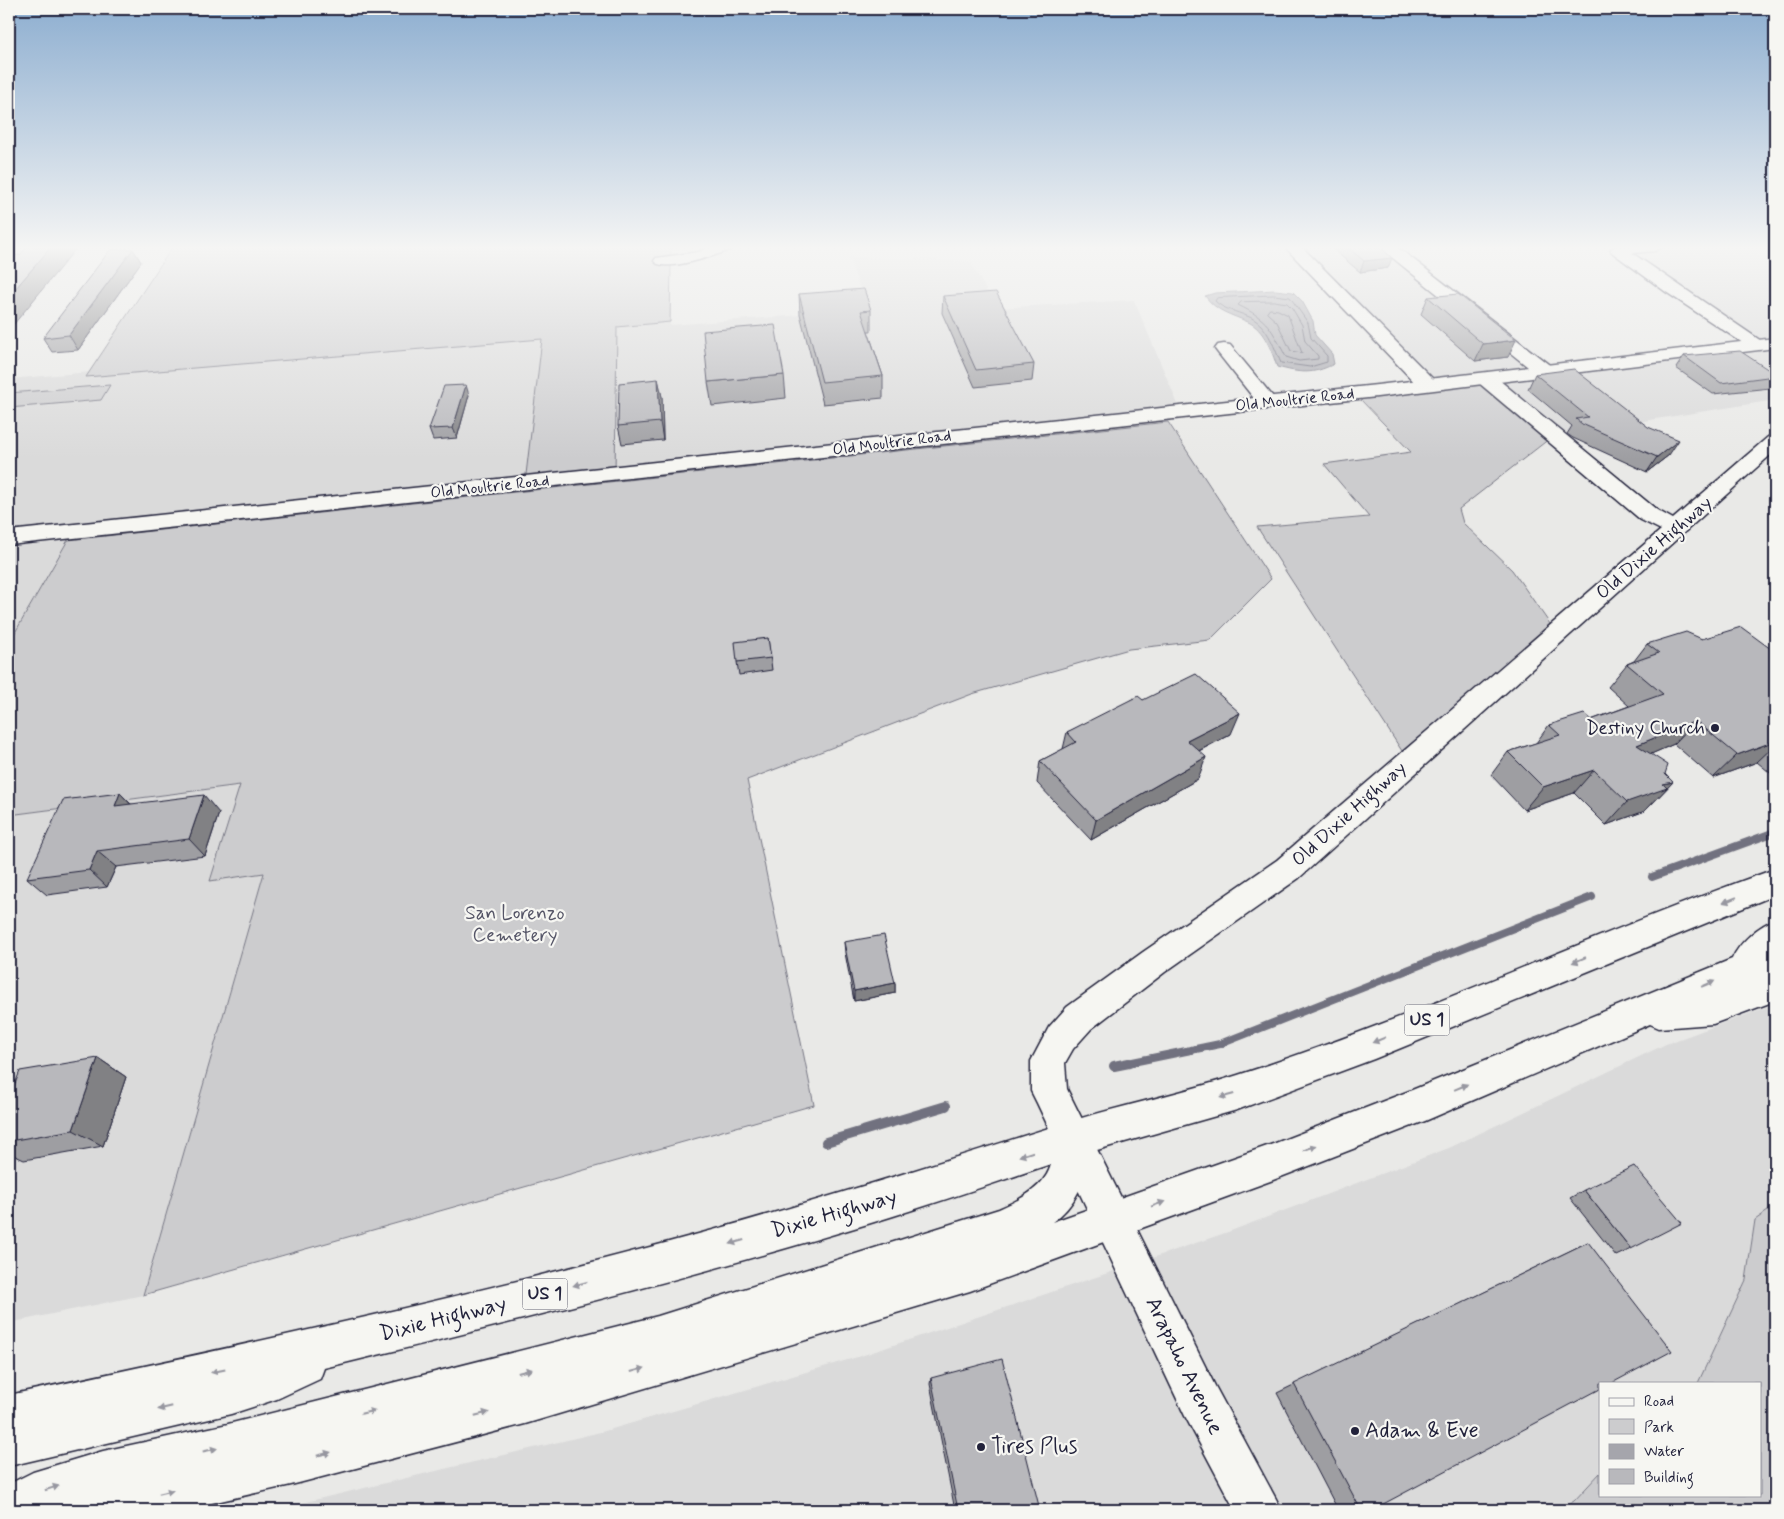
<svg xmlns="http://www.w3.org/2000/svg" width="1784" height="1519" viewBox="0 0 1784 1519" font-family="Mynerve,sans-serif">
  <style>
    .built { fill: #dadada }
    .green { fill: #ccccce; stroke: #777784 }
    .water { fill: #a5a5ac; stroke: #71717f }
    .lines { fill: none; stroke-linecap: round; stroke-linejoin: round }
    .shore { stroke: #565668; stroke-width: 1 }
    .stream-far1 { stroke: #71717f; stroke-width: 8 }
    .stream { stroke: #71717f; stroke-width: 10 }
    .minor-casing { stroke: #22223b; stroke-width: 3 }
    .major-casing { stroke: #22223b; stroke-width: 3 }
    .minor { fill: #f6f6f2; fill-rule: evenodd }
    .major { fill: #f6f6f2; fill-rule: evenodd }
    .wall { fill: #9e9ea2; stroke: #22223b }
    .shaded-wall { fill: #818184; stroke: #22223b }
    .building { fill: #b8b8bc; stroke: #22223b }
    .oneway { fill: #9797a0 }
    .poi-dot { fill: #22223b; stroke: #f6f6f2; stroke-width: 2 }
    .labels { text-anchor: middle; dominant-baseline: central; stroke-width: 4.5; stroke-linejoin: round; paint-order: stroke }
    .far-street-label { font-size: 16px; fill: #22223b; stroke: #f6f6f2 }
    .shield { fill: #f6f6f2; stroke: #626272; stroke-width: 1 }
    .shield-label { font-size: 18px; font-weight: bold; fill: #22223b }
    .street-label { font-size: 19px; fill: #22223b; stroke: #f6f6f2 }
    .poi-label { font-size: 19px; fill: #22223b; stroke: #f6f6f2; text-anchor: end }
    .park-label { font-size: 19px; fill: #555567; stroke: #f6f6f2 }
    .near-street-label { font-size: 22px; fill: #22223b; stroke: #f6f6f2 }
    .near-poi-label { font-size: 22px; fill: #22223b; stroke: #f6f6f2; text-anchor: start }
  </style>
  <rect width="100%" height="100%" fill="#e9e9e7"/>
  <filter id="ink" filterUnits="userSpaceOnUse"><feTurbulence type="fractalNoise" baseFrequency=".02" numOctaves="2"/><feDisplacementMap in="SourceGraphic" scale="10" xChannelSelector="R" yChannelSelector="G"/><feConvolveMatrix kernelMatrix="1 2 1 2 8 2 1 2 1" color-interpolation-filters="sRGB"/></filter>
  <g filter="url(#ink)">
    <path class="built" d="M 25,246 L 174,246 L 9,257 L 9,254 Z
      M 1300,246 L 1378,246 L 1532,368 L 1432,380 Z
      M 1687,246 L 1775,246 L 1775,339 L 1760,341 L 1629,252 Z
      M 849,257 L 970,261 L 996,308 L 1134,300 L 1179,407 L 9,533 L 9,408 L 100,400 L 110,385 L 9,393 L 9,379 L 670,322 L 670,325 L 867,310 Z
      M 1775,348 L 1775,400 L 1562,434 L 1499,381 Z
      M 68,540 L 9,643 L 9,547 Z
      M 241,785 L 210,880 L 264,873 L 143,1295 L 9,1323 L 9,815 Z
      M 1775,1004 L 1775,1206 L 1755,1220 L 1746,1280 L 1699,1382 L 1600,1383 L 1600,1473 L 1574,1501 L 1560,1510 L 1284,1510 L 1218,1393 L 1152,1258 L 1228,1232 L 1449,1148 L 1666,1044 Z
      M 1117,1270 L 1182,1409 L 1235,1510 L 272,1510 L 605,1431 L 861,1356 Z"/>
    <path class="green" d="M 173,246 L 671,246 L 671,258 L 656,259 L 656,265 L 671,264 L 670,322 L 617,327 L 615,473 L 525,483 L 542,339 L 86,377 Z
      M 1483,384 L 1549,439 L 1459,509 L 1463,523 L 1512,570 L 1550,624 L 1495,674 L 1402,751 L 1257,527 L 1369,517 L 1324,464 L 1411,452 L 1359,398 Z
      M 110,385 L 101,400 L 9,408 L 9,393 Z
      M 1168,422 L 1271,579 L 1210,640 L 1129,649 L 972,694 L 747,780 L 814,1105 L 143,1295 L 264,873 L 210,881 L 240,785 L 9,815 L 9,643 L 68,540 Z
      M 1775,1206 L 1775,1510 L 1560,1510 L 1574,1501 L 1600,1473 L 1600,1495 L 1760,1495 L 1760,1383 L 1698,1383 L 1746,1280 L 1755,1220 Z"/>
    <path class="water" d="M 1275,290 L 1293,292 L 1302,301 L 1313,321 L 1315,335 L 1332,354 L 1334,364 C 1312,375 1300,373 1277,367 C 1272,351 1264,329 1248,322 C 1230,314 1217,312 1205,296 L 1215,293 Z"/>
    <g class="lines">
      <path class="shore" d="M 1274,295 L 1290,297 L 1308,323 L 1311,338 L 1327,356 L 1327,362 L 1310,367 L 1281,363 C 1273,345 1267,323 1247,316 C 1236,311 1224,310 1215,301 L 1217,298 Z
        M 1274,301 L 1287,303 L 1292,308 L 1302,325 L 1305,341 L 1318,356 L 1318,359 L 1299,361 L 1286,357 C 1271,328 1269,320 1238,305 L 1241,302 Z
        M 1270,309 L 1278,310 L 1288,315 L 1302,353 L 1291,351 L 1277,322 L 1267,313 Z"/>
      <path class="stream-far1" d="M 1652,877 L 1775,832
        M 1123,1064 L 1220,1044 L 1592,897"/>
      <path class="stream" d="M 1114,1066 L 1129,1063
        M 826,1142 L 946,1106"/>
      <defs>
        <path id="minor" d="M 713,246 L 735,246 L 732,249 C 719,254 663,274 654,261 L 656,258 L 698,252 Z
          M 1284,246 L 1301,246 L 1435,381 L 1437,385 L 1435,389 L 1421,389 Z
          M 1378,246 L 1396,246 L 1552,367 L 1554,371 L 1552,375 L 1538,375 Z
          M 1615,246 L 1663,246 L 1655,251 L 1632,253 L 1767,345 L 1764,349 L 1752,349 L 1666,292 L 1613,253 L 1610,250 Z
          M 1224,344 L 1230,345 L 1274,398 L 1277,402 L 1274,406 L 1260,406 L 1218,353 L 1215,349 L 1218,345 Z
          M 1486,373 L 1493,375 L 1657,510 L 1673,519 L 1768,437 L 1775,435 L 1775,451 L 1299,878 L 1165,972 L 1091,1029 L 1073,1049 L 1065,1063 L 1067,1089 L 1215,1386 L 1282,1510 L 1235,1510 L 1185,1416 L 1037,1103 L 1031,1091 L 1031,1061 L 1049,1027 L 1067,1007 L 1143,952 L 1277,860 L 1661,530 L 1641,520 L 1479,383 L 1477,379 L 1479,375 Z"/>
        <path id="major" d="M 1775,338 L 1775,348 L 1377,397 L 9,545 L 9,531 L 1377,385 Z
          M 1775,869 L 1775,895 L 1374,1059 L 1237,1110 L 1090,1152 C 1087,1179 1075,1207 1052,1222 L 1273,1144 L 1412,1090 L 1732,959 C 1739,943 1759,925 1775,920 L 1775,1001 L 1713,1024 L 1659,1028 L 1650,1024 L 1425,1121 L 1273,1180 L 970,1291 L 525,1424 L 291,1485 L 181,1510 L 62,1510 L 63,1507 L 53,1510 L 9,1510 L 9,1484 L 33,1472 L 103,1451 L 228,1424 L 658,1316 L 999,1209 C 1018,1201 1046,1187 1051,1164 C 991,1184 931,1205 871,1223 C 690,1278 507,1324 324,1368 L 320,1379 L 277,1399 L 231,1414 L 9,1466 L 9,1395 C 245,1345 481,1294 713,1230 C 833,1197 950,1159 1068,1122 C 1124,1105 1182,1093 1238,1075 C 1421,1016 1594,933 1775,869 Z"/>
      </defs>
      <use href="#minor" class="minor-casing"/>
      <use href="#major" class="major-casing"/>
      <use href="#minor" class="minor"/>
      <use href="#major" class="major"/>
    </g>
    <path class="wall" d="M 929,246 L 946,246 L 929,247 Z
      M 1329,246 L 1379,246 L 1388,268 L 1360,272 Z
      M 133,249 L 141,262 L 78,350 L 52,352 L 43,338 Z
      M 799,294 L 871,310 L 871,331 L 868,331 L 883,376 L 883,398 L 823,404 L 800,314 Z
      M 943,296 L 1034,364 L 1032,381 L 975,387 L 942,313 Z
      M 1428,297 L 1508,357 L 1475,361 L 1421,314 Z
      M 1684,356 L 1775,374 L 1775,381 L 1770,388 L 1713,394 L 1676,368 Z
      M 1535,374 L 1669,455 L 1647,472 L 1573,438 L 1567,434 L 1572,426 L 1528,389 Z
      M 784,375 L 786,398 L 712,406 L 708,382 Z
      M 658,379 L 662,397 L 663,440 L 622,444 L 618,426 Z
      M 469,395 L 457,438 L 433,440 L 429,429 Z
      M 768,638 L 772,670 L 739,675 L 737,662 Z
      M 1702,639 L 1775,652 L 1775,777 L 1757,762 L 1713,778 L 1674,744 L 1651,754 L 1665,774 L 1673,782 L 1645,811 L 1606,825 L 1574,793 L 1524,810 L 1491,775 L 1508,752 L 1536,743 L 1549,725 L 1591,720 L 1629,706 L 1608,687 L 1627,664 L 1634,661 L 1647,644 Z
      M 1143,700 L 1231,734 L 1199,751 L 1198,779 L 1091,840 L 1037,783 L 1040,761 L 1063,749 L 1067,732 Z
      M 120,793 L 131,804 L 219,813 L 205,856 L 116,867 L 107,887 L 47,895 L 27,878 Z
      M 844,942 L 895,983 L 895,993 L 854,1001 L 845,953 Z
      M 98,1058 L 126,1077 L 103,1146 L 24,1160 L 9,1153 L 9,1099 Z
      M 1584,1190 L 1631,1249 L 1616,1256 L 1570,1198 Z
      M 1588,1242 L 1372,1510 L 1338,1510 L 1277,1393 Z
      M 931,1378 L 1040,1510 L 955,1510 L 930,1384 Z"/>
    <path class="shaded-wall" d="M 52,246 L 78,246 L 9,330 L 9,296 Z
      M 133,249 L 141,262 L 78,350 L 69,335 Z
      M 1392,258 L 1388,268 L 1360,272 L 1364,261 Z
      M 1516,340 L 1508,357 L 1475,361 L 1483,344 Z
      M 658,379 L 662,397 L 663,440 L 660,422 Z
      M 466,385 L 469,395 L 457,438 L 453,428 Z
      M 1679,440 L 1669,455 L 1647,472 L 1657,457 Z
      M 1240,713 L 1231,734 L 1179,761 L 1187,740 Z
      M 1696,721 L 1674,744 L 1617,769 L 1637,745 Z
      M 1775,741 L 1775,745 L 1757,762 L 1713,778 L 1737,755 Z
      M 1206,757 L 1198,779 L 1091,840 L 1096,820 Z
      M 1594,770 L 1574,793 L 1524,810 L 1543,787 Z
      M 1673,782 L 1645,811 L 1606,825 L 1627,802 L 1663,784 Z
      M 120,793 L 137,811 L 115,806 Z
      M 204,795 L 219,813 L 205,856 L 189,839 Z
      M 97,851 L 116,867 L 107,887 L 89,870 Z
      M 895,983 L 895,993 L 854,1001 L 854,991 Z
      M 98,1058 L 126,1077 L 103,1146 L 73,1130 Z"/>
    <path class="building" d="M 28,246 L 52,246 L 9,296 L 9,256 L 20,255 Z
      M 1346,246 L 1379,246 L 1392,258 L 1364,261 Z
      M 133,249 L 69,335 L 43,338 L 110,250 Z
      M 864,289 L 871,310 L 861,311 L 883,376 L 822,382 L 799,294 Z
      M 996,292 L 1034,364 L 976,370 L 943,296 Z
      M 1458,294 L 1516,340 L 1483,344 L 1428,297 Z
      M 775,325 L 784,375 L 708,382 L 703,331 Z
      M 1740,351 L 1775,374 L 1775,376 L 1721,383 L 1684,356 Z
      M 1574,369 L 1648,427 L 1679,440 L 1657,457 L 1582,424 L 1576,419 L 1588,417 L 1535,374 Z
      M 658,379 L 660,422 L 618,426 L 619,383 Z
      M 466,385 L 453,428 L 429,429 L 444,386 Z
      M 1741,627 L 1775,652 L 1775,741 L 1737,755 L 1696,721 L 1637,745 L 1668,765 L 1665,774 L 1673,782 L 1663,784 L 1667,788 L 1627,802 L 1594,770 L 1543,787 L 1508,752 L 1560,735 L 1549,725 L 1584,714 L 1591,720 L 1663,694 L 1627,664 L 1659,653 L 1647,644 L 1686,632 L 1702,639 Z
      M 768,638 L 771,658 L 737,662 L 735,642 Z
      M 1196,674 L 1240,713 L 1187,740 L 1206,757 L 1096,820 L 1040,761 L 1076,742 L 1067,732 L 1138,696 L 1143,700 Z
      M 120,793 L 115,806 L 204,795 L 189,839 L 97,851 L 89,870 L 27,878 L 63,800 Z
      M 884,935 L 895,983 L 854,991 L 844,942 Z
      M 98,1058 L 73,1130 L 9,1141 L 9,1099 L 20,1071 Z
      M 1634,1166 L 1682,1223 L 1631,1249 L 1584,1190 Z
      M 1588,1242 L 1672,1351 L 1612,1383 L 1600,1383 L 1600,1389 L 1372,1510 L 1361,1510 L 1294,1384 Z
      M 1002,1359 L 1040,1510 L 958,1510 L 931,1378 Z"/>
    <defs><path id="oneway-solid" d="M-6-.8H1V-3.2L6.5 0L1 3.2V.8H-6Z" transform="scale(1.25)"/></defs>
    <g class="oneway">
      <use href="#oneway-solid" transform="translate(1730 900) rotate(158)"/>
      <use href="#oneway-solid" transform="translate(1579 960) rotate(158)"/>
      <use href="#oneway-solid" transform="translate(1708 984) rotate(-23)"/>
      <use href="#oneway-solid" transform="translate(1379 1040) rotate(158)"/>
      <use href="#oneway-solid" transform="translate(1461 1087) rotate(-23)"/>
      <use href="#oneway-solid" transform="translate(1227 1096) rotate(165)"/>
      <use href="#oneway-solid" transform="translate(1310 1148) rotate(-21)"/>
      <use href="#oneway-solid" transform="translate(1026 1154) rotate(162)"/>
      <use href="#oneway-solid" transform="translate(1158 1204) rotate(-20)"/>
      <use href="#oneway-solid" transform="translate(737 1242) rotate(164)"/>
      <use href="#oneway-solid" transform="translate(580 1284) rotate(165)"/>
      <use href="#oneway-solid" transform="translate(638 1370) rotate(-16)"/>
      <use href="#oneway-solid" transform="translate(218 1371) rotate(168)"/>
      <use href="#oneway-solid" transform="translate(525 1371) rotate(-15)"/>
      <use href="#oneway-solid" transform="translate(165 1408) rotate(167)"/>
      <use href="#oneway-solid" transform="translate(368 1412) rotate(-14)"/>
      <use href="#oneway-solid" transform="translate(482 1414) rotate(-14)"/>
      <use href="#oneway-solid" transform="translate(210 1450) rotate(-12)"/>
      <use href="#oneway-solid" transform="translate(324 1454) rotate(-14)"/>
      <use href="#oneway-solid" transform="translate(52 1488) rotate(-17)"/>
      <use href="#oneway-solid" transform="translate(166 1492) rotate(-13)"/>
    </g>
  </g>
  <linearGradient id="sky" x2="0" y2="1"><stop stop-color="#8daed0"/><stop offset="0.54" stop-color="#f5f5f4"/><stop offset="1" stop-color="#f5f5f4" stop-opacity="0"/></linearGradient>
  <rect width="1784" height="459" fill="url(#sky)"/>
  <g class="poi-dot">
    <circle cx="1715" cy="728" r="5"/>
    <circle cx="1355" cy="1431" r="5"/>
    <circle cx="981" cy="1447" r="5"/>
  </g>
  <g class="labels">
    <g class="far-street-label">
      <text transform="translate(1295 400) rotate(-6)">Old Moultrie Road</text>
      <text transform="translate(892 443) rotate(-7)">Old Moultrie Road</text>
      <text transform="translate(490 487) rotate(-6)">Old Moultrie Road</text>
    </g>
    <g class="shield">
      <rect x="1404.5" y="1004.5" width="45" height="31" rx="4"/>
      <rect x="522.5" y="1278.5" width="45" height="31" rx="4"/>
    </g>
    <g class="shield-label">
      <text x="1427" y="1020">US 1</text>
      <text x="545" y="1294">US 1</text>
    </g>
    <g class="street-label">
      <text transform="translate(1654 548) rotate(-41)">Old Dixie Highway</text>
      <text transform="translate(1349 814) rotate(-42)">Old Dixie Highway</text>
    </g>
    <g class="poi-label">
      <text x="1705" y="728">Destiny Church</text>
    </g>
    <g class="park-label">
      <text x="515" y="913">San Lorenzo<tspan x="515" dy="22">Cemetery</tspan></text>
    </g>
    <g class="near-street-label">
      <text transform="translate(834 1214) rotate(-16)">Dixie Highway</text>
      <text transform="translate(443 1319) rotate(-14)">Dixie Highway</text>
      <text transform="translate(1184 1366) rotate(64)">Arapaho Avenue</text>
    </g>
    <g class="near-poi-label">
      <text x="1365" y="1431">Adam &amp; Eve</text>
      <text x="991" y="1447">Tires Plus</text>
    </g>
  </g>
  <rect width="1784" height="1519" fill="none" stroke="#f6f6f2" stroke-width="30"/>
  <rect x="15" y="15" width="1754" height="1489" fill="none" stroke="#22223b" stroke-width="2" filter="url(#ink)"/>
  <rect x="1599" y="1382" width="162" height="115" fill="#f6f6f2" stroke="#a1a1a9"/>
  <rect x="1609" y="1398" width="25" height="8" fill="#f6f6f2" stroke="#a1a1a9"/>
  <text x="1644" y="1406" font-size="15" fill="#22223b">Road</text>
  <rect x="1609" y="1419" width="25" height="15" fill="#ccccce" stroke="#a1a1a9"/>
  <text x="1644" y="1432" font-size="15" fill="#22223b">Park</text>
  <rect x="1609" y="1444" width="25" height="15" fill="#a5a5ac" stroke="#a1a1a9"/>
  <text x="1644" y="1456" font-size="15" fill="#22223b">Water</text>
  <rect x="1609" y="1469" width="25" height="15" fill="#b8b8bc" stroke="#a1a1a9"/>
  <text x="1644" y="1482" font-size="15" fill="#22223b">Building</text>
</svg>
